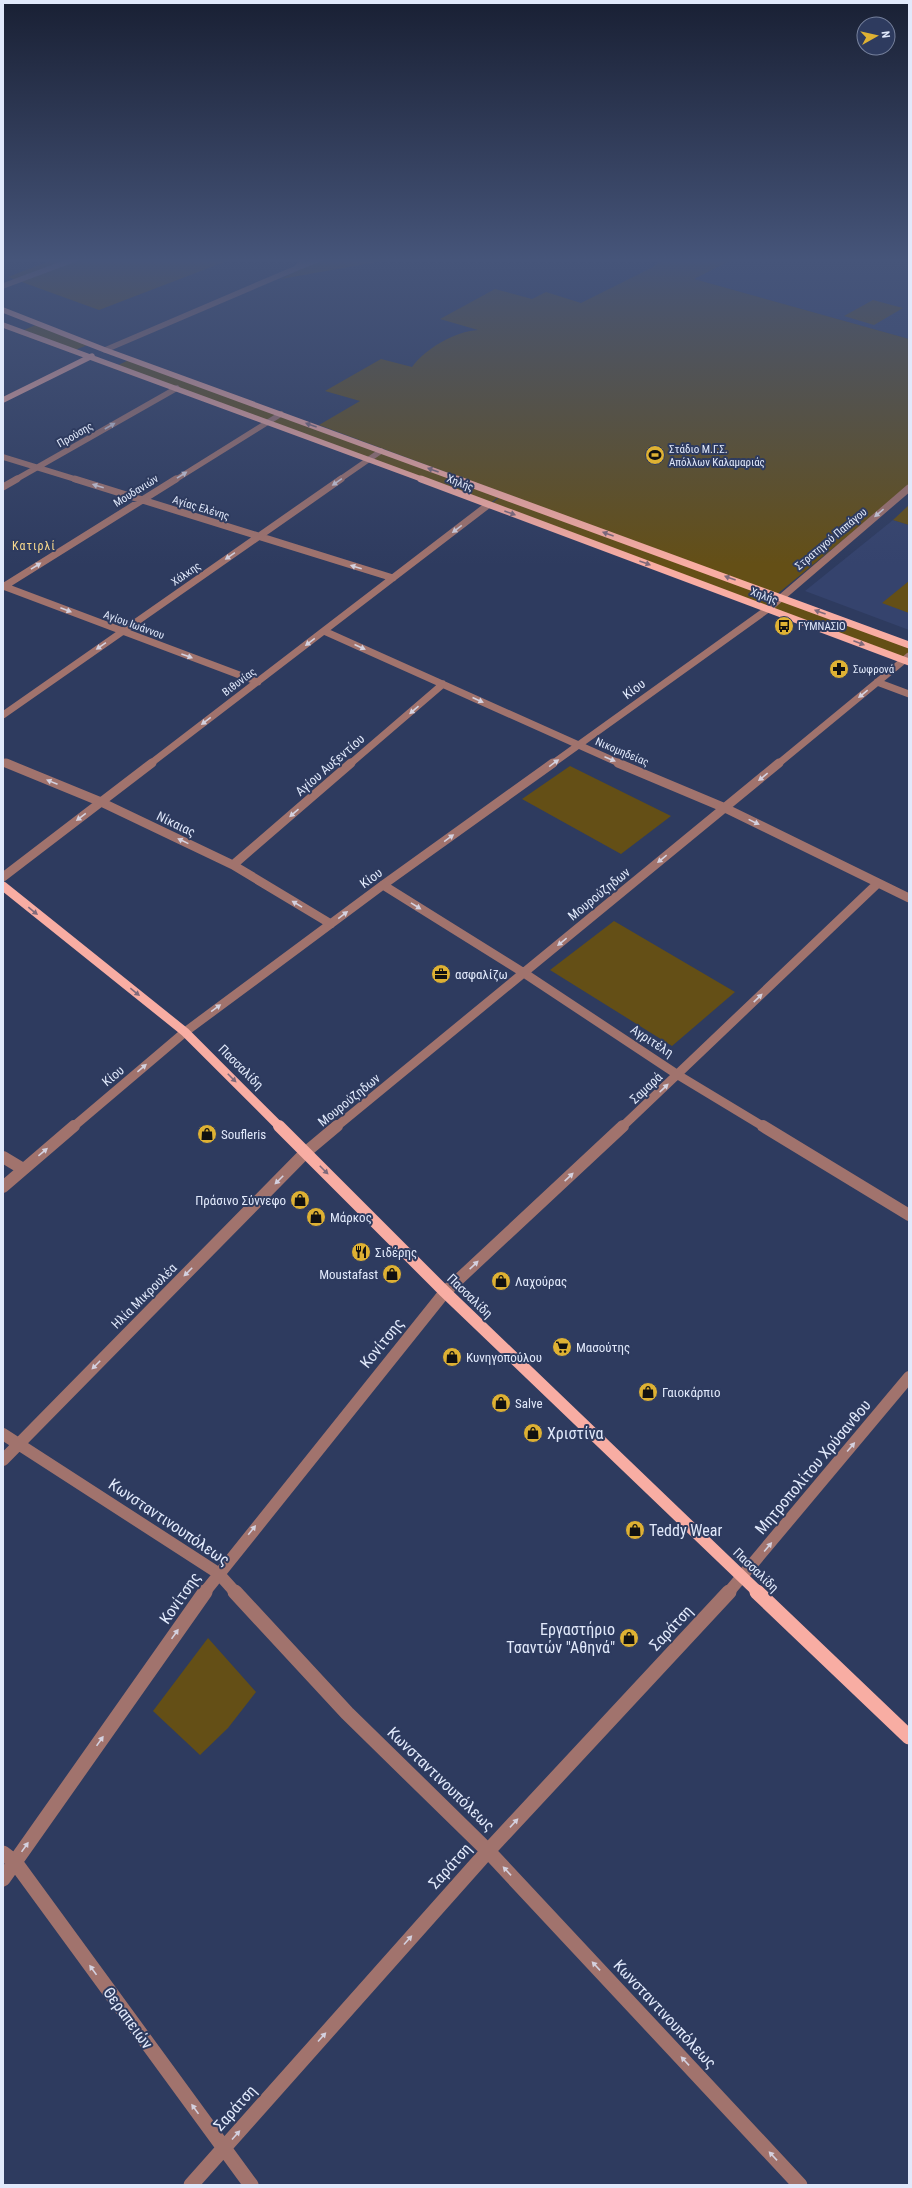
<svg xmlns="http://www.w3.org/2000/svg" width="912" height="2188" viewBox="0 0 912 2188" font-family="'Roboto Condensed',sans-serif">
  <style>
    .built { fill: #35436d }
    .green { fill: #644f16 }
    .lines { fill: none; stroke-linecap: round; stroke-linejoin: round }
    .minor-far4 { stroke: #a1736d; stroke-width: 5.5 }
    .minor-far3 { stroke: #a1736d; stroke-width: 7 }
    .minor-far2 { stroke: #a1736d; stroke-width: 9 }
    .minor-far1 { stroke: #a1736d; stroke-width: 12 }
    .minor { stroke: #a1736d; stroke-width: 15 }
    .major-far4 { stroke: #f8ada3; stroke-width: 5.5 }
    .major-far3 { stroke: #f8ada3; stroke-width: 7 }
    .major-far2 { stroke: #f8ada3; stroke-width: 9 }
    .major-far1 { stroke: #f8ada3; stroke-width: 12 }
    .major { stroke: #f8ada3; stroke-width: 15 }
    .oneway { fill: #7f697a }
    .oneway2 { fill: #d4d1df }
    .labels { text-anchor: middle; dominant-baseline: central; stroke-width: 4; stroke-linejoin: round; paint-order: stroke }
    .far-street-label { font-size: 11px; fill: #e1e9fb; stroke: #2e3b5f }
    .far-poi-label { font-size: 11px; fill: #e1e9fb; stroke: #2e3b5f; text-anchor: start }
    .far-neighbourhood-label { font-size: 12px; letter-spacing: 1px; fill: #f7d88d; stroke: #2e3b5f }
    .street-label { font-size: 13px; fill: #e1e9fb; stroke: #2e3b5f }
    .poi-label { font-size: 13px; fill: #e1e9fb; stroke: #2e3b5f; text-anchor: start }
    .near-street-label { font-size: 16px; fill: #e1e9fb; stroke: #2e3b5f }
    .near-poi-label { font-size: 16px; fill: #e1e9fb; stroke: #2e3b5f; text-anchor: start }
  </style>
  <rect width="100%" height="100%" fill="#2e3b5f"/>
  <path class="built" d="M 735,258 L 909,258 L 909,339 L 694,279 Z
    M 893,520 L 909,525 L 909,630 L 805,591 Z"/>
  <path class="green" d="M 57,258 L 229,258 L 232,259 L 99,310 L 8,277 Z
    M 305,258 L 399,258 L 281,279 L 304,267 Z
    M 666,258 L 735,258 L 694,279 L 909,339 L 909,486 L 776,595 L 319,425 L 360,401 L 325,391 L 381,359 L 412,367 C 425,349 455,331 478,330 L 440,319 L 495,289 L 532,299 L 546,292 L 581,303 L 653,267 Z
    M 873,300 L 903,308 L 874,325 L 844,316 Z
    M 38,324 L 90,344 L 70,352 L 17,333 Z
    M 131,359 L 279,414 L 267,422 L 112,368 Z
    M 281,415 L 380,451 L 369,459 L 269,422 Z
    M 382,452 L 501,495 L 488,505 L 371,459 Z
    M 502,495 L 778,597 L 767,608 L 489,506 Z
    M 909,505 L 909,525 L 893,520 Z
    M 909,581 L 909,613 L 882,603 Z
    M 780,597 L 909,645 L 909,655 L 904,660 L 769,609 Z
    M 570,766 L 671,816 L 621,854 L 522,799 Z
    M 614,921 L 735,992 L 672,1046 L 550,970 Z
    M 208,1638 L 256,1692 L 228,1728 L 200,1755 L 153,1711 Z"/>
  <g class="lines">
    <path class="minor-far4" d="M 297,268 L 322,258
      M 3,286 L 78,258
      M 105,350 L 297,268 L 304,258
      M 3,457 L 78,480
      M 15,480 L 177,388
      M 175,480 L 281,414
      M 339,480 L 381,451"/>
    <path class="minor-far3" d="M 75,479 L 393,578
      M 3,487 L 17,479
      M 3,586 L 258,682
      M 3,587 L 176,479
      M 324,631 L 621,764
      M 877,682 L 909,694
      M 3,715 L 341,479
      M 3,762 L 8,764
      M 150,764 L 488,505
      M 350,764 L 443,684
      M 552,764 L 768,609 L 909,488
      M 778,764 L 909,656"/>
    <path class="minor-far2" d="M 6,763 L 101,802 L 233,865 L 331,924
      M 618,763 L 725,808 L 909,898
      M 233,865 L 351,763
      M 3,877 L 152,763
      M 383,885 L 524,973 L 678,1075 L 764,1127
      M 73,1127 L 185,1032 L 383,885 L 553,763
      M 336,1127 L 779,763
      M 622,1127 L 878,883"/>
    <path class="minor-far1" d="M 763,1126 L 909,1215
      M 3,1157 L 23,1169
      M 3,1187 L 74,1126
      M 3,1434 L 218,1573 L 236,1593
      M 3,1460 L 306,1152 L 337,1126
      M 204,1593 L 445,1292 L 623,1126
      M 728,1593 L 909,1377"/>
    <path class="minor" d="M 235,1592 L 347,1713 L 488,1851 L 800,2185
      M 3,1853 L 15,1862 L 251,2185
      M 3,1879 L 205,1592
      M 191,2185 L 488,1851 L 729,1592"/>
    <path class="major-far4" d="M 3,310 L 105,350 L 460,480
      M 3,325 L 424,480
      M 3,400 L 92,356"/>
    <path class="major-far3" d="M 421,479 L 909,662
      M 457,479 L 909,645"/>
    <path class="major-far2" d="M 3,886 L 185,1032 L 280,1127"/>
    <path class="major-far1" d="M 279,1126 L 445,1292 L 759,1593"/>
    <path class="major" d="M 757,1592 L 909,1737"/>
  </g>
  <defs><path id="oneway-solid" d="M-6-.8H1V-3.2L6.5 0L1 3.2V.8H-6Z"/></defs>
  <g class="oneway">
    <use href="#oneway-solid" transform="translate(311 425) rotate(-160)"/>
    <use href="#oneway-solid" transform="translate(433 470) rotate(-160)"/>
    <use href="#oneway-solid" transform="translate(510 513) rotate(20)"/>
    <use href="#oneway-solid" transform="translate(608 534) rotate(-160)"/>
    <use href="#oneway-solid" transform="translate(645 563) rotate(20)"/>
    <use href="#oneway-solid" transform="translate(730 578) rotate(-160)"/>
    <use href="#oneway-solid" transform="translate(820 612) rotate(-160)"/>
    <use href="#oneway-solid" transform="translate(859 643) rotate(21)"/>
    <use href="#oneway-solid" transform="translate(33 911) rotate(39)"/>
    <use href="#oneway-solid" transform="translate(135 992) rotate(39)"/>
    <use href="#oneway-solid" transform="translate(232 1078) rotate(45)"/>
    <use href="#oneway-solid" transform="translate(324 1170) rotate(45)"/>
  </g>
  <g class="oneway2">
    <use href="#oneway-solid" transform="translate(110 426) rotate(-30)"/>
    <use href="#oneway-solid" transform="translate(182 475) rotate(-32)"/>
    <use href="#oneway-solid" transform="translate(337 482) rotate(145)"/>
    <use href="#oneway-solid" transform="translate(98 486) rotate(-163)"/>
    <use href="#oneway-solid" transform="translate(879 513) rotate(140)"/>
    <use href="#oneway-solid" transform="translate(457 529) rotate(143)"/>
    <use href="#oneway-solid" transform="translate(230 556) rotate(145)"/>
    <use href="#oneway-solid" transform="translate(36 566) rotate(-32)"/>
    <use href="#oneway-solid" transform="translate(356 567) rotate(-163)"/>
    <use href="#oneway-solid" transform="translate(66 610) rotate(21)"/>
    <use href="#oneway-solid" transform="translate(310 642) rotate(143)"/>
    <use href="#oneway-solid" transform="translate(101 646) rotate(145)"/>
    <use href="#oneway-solid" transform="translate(360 647) rotate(24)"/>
    <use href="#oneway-solid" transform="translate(187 656) rotate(20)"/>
    <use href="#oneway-solid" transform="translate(863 694) rotate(141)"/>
    <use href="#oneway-solid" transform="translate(478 700) rotate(24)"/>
    <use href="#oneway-solid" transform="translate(414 710) rotate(139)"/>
    <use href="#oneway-solid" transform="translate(206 721) rotate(143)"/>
    <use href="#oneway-solid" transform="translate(610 759) rotate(23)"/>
    <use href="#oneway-solid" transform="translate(554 763) rotate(-36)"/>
    <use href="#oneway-solid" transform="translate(763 777) rotate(141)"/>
    <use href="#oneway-solid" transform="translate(52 782) rotate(-158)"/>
    <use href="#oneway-solid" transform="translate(294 813) rotate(139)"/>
    <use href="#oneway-solid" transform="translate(81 817) rotate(143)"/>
    <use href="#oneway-solid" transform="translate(754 822) rotate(26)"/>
    <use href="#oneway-solid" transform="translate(449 838) rotate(-36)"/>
    <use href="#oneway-solid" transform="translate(183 841) rotate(-154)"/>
    <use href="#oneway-solid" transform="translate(662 859) rotate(141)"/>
    <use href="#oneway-solid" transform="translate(297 904) rotate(-149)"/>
    <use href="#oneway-solid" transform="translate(416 906) rotate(32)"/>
    <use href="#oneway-solid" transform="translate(343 915) rotate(-37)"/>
    <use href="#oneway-solid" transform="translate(562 942) rotate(141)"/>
    <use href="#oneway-solid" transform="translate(758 998) rotate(-44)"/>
    <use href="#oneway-solid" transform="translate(216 1008) rotate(-36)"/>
    <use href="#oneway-solid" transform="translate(142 1068) rotate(-40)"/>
    <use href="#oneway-solid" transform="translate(664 1088) rotate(-43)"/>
    <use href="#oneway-solid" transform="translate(43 1152) rotate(-40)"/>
    <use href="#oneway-solid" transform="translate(569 1177) rotate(-43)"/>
    <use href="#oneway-solid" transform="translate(279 1180) rotate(135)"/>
    <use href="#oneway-solid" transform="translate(474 1265) rotate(-43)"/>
    <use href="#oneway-solid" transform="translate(188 1272) rotate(135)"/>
    <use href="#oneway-solid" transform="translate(96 1365) rotate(135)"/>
    <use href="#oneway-solid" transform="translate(851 1447) rotate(-50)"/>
    <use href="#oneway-solid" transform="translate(252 1530) rotate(-51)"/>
    <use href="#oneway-solid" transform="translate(768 1547) rotate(-50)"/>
    <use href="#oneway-solid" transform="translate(175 1634) rotate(-55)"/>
    <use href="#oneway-solid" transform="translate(100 1741) rotate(-55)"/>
    <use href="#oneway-solid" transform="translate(514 1823) rotate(-47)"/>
    <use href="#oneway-solid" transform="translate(25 1847) rotate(-55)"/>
    <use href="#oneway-solid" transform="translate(507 1871) rotate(-133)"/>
    <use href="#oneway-solid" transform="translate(408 1940) rotate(-48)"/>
    <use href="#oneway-solid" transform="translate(596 1966) rotate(-133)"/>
    <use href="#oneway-solid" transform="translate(93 1970) rotate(-126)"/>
    <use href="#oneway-solid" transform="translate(322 2037) rotate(-48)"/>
    <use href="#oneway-solid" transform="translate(685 2061) rotate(-133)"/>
    <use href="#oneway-solid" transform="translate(195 2109) rotate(-126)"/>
    <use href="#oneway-solid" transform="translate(236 2135) rotate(-48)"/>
    <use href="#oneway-solid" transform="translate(773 2156) rotate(-133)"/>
  </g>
  <linearGradient id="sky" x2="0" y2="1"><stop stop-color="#192034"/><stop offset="0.46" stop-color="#46557a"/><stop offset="1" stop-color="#46557a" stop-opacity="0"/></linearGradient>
  <rect width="912" height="565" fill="url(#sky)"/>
  <defs>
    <symbol id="stadium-disc" viewBox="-11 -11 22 22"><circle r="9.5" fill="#deb133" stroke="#2e3b5f"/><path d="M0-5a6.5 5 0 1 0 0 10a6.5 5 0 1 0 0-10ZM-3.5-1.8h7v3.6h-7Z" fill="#111"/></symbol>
    <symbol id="bus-disc" viewBox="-11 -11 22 22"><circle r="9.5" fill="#deb133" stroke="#2e3b5f"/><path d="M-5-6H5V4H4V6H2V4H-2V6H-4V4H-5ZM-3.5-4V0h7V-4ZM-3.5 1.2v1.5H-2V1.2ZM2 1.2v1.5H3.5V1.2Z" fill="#111"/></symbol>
    <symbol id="pharmacy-disc" viewBox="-11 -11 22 22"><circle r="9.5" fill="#deb133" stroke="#2e3b5f"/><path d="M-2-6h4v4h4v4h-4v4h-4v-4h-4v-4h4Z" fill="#111"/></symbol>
    <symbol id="office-disc" viewBox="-11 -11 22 22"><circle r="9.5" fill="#deb133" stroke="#2e3b5f"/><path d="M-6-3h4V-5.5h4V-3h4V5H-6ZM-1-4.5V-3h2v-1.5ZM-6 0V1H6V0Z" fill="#111"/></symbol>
    <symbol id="shop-disc" viewBox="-11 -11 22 22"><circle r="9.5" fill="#deb133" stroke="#2e3b5f"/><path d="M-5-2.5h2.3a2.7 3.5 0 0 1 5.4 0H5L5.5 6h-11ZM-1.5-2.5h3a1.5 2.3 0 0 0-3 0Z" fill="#111"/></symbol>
    <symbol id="restaurant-disc" viewBox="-11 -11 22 22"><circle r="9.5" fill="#deb133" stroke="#2e3b5f"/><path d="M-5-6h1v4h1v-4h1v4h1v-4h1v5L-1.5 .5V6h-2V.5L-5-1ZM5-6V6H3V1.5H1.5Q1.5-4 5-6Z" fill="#111"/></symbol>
    <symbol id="supermarket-disc" viewBox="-11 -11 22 22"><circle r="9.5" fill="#deb133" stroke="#2e3b5f"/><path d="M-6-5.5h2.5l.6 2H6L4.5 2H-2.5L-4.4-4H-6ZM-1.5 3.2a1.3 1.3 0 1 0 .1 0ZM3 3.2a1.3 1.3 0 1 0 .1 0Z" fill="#111"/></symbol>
  </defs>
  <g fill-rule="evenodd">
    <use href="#stadium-disc" x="644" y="444" width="22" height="22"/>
    <use href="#bus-disc" x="773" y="615" width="22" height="22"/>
    <use href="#pharmacy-disc" x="828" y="658" width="22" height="22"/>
    <use href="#office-disc" x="430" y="963" width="22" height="22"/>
    <use href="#shop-disc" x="196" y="1123" width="22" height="22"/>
    <use href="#shop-disc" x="289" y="1189" width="22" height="22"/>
    <use href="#shop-disc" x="305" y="1206" width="22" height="22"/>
    <use href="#restaurant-disc" x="350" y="1241" width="22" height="22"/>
    <use href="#shop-disc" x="381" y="1263" width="22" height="22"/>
    <use href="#shop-disc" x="490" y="1270" width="22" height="22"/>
    <use href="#supermarket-disc" x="551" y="1336" width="22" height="22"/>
    <use href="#shop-disc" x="441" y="1346" width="22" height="22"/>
    <use href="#shop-disc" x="637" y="1381" width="22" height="22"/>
    <use href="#shop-disc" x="490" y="1392" width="22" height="22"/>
    <use href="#shop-disc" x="522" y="1422" width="22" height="22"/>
    <use href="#shop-disc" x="624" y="1519" width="22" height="22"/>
    <use href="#shop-disc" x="618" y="1627" width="22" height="22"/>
  </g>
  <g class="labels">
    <g class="far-street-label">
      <text transform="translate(75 435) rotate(-30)">Προύσης</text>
      <text transform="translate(460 483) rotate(21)">Χηλής</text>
      <text transform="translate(136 491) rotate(-32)">Μουδανιών</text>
      <text transform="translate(201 508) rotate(17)">Αγίας Ελένης</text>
      <text transform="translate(831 539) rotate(-40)">Στρατηγού Παπάγου</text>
      <text transform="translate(186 574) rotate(-35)">Χάλκης</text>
      <text transform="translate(764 596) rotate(20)">Χηλής</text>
      <text transform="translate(134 625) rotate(20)">Αγίου Ιωάννου</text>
      <text transform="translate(239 682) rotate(-37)">Βιθυνίας</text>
      <text transform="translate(622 752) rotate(23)">Νικομηδείας</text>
    </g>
    <g class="far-poi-label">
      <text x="669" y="449">Στάδιο Μ.Γ.Σ.<tspan x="669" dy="13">Απόλλων Καλαμαριάς</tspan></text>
      <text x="798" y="626">ΓΥΜΝΑΣΙΟ</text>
      <text x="853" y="669">Σωφρονά</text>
    </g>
    <g class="far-neighbourhood-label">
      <text x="34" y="546">Κατιρλί</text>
    </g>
    <g class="street-label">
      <text transform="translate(634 689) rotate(-36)">Κίου</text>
      <text transform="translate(330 765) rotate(-41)">Αγίου Αυξεντίου</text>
      <text transform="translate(176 824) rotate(26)">Νίκαιας</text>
      <text transform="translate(371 878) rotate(-36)">Κίου</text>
      <text transform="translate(599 894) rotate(-39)">Μουρούζηδων</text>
      <text transform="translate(652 1041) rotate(33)">Αγριτέλη</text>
      <text transform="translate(241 1067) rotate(45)">Πασσαλίδη</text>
      <text transform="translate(113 1076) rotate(-40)">Κίου</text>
      <text transform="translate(646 1088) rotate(-43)">Σαμαρά</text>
      <text transform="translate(349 1100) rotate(-39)">Μουρούζηδων</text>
      <text transform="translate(144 1296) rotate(-45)">Ηλία Μικρουλέα</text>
      <text transform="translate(470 1296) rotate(44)">Πασσαλίδη</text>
      <text transform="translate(756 1570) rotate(44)">Πασσαλίδη</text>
    </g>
    <g class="poi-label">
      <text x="455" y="974">ασφαλίζω</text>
      <text x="221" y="1134">Soufleris</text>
      <text x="286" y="1200" text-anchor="end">Πράσινο Σύννεφο</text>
      <text x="330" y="1217">Μάρκος</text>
      <text x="375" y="1252">Σιδέρης</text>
      <text x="378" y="1274" text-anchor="end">Moustafast</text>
      <text x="515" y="1281">Λαχούρας</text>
      <text x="576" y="1347">Μασούτης</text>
      <text x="466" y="1357">Κυνηγοπούλου</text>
      <text x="662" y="1392">Γαιοκάρπιο</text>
      <text x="515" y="1403">Salve</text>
    </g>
    <g class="near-street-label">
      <text transform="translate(382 1343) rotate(-51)">Κονίτσης</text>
      <text transform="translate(813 1467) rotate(-50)">Μητροπολίτου Χρύσανθου</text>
      <text transform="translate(169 1522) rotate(34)">Κωνσταντινουπόλεως</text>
      <text transform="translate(180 1598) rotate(-55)">Κονίτσης</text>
      <text transform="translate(671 1628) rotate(-47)">Σαράτση</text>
      <text transform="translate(441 1779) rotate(44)">Κωνσταντινουπόλεως</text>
      <text transform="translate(450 1866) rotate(-48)">Σαράτση</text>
      <text transform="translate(665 2014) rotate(47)">Κωνσταντινουπόλεως</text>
      <text transform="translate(128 2018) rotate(54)">Θεραπειών</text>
      <text transform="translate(235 2108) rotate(-48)">Σαράτση</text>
    </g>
    <g class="near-poi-label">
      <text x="547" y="1433">Χριστίνα</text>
      <text x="649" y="1530">Teddy Wear</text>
      <text x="615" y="1629" text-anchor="end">Εργαστήριο<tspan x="615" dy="18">Τσαντών "Αθηνά"</tspan></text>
    </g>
  </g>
  <rect width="912" height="2188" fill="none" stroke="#e1e9fb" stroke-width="8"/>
  <g transform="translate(876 36) rotate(82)"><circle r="19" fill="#2e3b5f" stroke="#76819d"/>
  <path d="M0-3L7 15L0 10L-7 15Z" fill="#deb133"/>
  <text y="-6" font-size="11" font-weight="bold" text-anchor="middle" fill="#e1e9fb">N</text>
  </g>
</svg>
